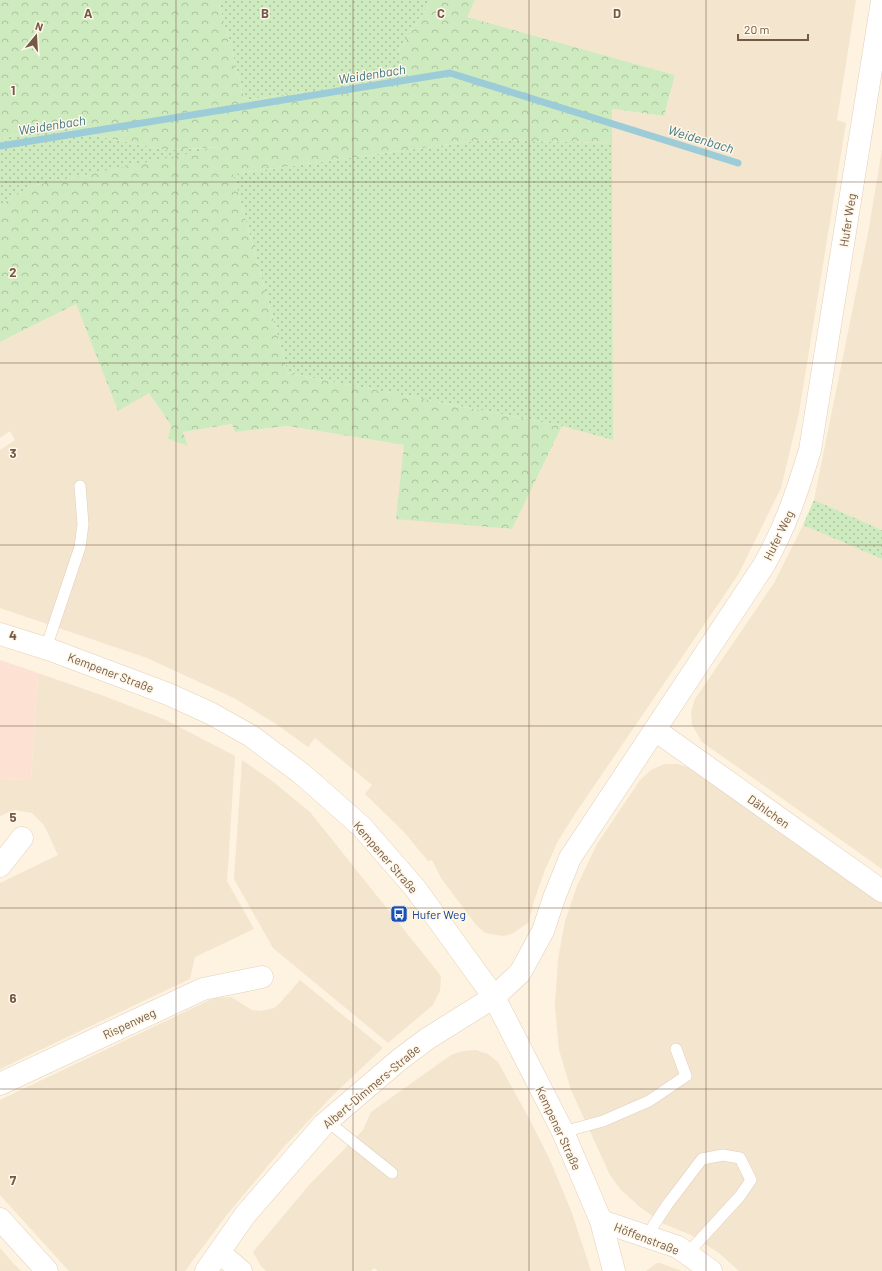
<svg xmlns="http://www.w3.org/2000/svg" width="882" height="1271" viewBox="0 0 882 1271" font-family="Barlow,sans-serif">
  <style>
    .residential { fill: #f4e5ce }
    .commercial { fill: #fde2d3 }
    .grass { fill: url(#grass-dots) }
    .forest { fill: url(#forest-crowns) }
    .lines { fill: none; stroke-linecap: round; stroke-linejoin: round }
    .stream { stroke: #9bccd8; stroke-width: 7 }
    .service-casing { stroke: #e1cfbc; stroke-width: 12 }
    .minor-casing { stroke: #e1cfbc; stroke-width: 23 }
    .secondary-casing { stroke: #e6d1ba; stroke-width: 23 }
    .service { stroke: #fff; stroke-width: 11 }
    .minor { stroke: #fff; stroke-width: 22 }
    .secondary { stroke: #fff; stroke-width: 22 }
    .grid { fill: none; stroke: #745947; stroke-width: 1; stroke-opacity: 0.55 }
    .labels { text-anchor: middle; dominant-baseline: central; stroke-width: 3; stroke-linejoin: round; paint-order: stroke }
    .street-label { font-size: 12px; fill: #745947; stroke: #fff7e7 }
    .transit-label { font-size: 12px; fill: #164399; stroke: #fff7e7; text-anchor: start }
    .water-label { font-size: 13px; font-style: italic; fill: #417988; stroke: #fff7e7 }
    .grid-label { font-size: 13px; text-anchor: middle; font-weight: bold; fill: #745947; stroke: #fff7e7; stroke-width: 3; stroke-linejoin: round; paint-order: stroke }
  </style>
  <defs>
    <pattern id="grass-dots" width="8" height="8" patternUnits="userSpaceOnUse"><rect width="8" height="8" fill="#ceeabf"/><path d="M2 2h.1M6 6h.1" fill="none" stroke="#acc19d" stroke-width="1.8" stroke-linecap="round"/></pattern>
    <pattern id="forest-crowns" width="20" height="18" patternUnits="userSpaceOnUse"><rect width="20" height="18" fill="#ceeabf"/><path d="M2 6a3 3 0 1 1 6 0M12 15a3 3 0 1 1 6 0" fill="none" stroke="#acc19d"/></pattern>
  </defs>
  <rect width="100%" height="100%" fill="#fdf3e0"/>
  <path class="residential" d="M 475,0 L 856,0 L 837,120 L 846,123 L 838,172 L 799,413 L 781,488 L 738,575 L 575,814 L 558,841 L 545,870 L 534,901 L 529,922 L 512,934 L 502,936 L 485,933 L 476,925 L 441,878 L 432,860 L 428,861 L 404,832 L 365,794 L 372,785 L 315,738 L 308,747 L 276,724 L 234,698 L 147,658 L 0,608 L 0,450 L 15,440 L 10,431 L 0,438 L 0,342 L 76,304 L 118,411 L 149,392 L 171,425 L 168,439 L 188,446 L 183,432 L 233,424 L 235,432 L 288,426 L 404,445 L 463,524 L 512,529 L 562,426 L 613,440 L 611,109 L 664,116 L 675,75 L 466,17 Z
    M 882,149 L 882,530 L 814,500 L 869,228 Z
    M 803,525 L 882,559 L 882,869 L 702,742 L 692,725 L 691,712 L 695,699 L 774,583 Z
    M 38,673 L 104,696 L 166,720 L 235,756 L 227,881 L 254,929 L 195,957 L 190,979 L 0,1069 L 0,883 L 58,855 L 44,825 L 32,813 L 15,810 L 0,816 L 0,780 L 31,779 Z
    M 242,760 L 271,780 L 310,812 L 441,976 L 440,991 L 433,1005 L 388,1043 L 273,948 L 234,879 Z
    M 664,764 L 678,764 L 692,769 L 882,903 L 882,1271 L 739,1271 L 719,1253 L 691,1235 L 662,1223 L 640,1207 L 621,1190 L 610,1175 L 571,1090 L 559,1050 L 555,1006 L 558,959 L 565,921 L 577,886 L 597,844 L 640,780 L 651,770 Z
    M 300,980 L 383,1048 L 333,1095 L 281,1150 L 226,1216 L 185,1271 L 69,1271 L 0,1195 L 0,1100 L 214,998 L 231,997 L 252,1010 L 261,1011 L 274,1008 L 280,1003 Z
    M 476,1050 L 488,1054 L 498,1062 L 530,1120 L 550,1160 L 572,1213 L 591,1271 L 378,1271 L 374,1268 L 371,1271 L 266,1271 L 261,1266 L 253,1252 L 309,1185 L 363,1130 L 371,1112 L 451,1055 L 463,1051 Z
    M 0,1248 L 13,1263 L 21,1271 L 0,1271 Z
    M 657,1263 L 660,1263 L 682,1271 L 646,1271 Z"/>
  <path class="commercial" d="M 0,660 L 38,673 L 31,779 L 0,780 Z"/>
  <path class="grass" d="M 218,0 L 432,0 L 399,50 L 407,79 L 245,100 Z
    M 49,126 L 165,150 L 225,147 L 31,186 L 0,205 L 0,139 Z
    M 481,140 L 612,143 L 613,440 L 562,426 L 288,373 L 233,174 Z
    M 814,500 L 882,530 L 882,559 L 803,525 Z"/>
  <path class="forest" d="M 0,0 L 218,0 L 245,100 L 407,79 L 399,50 L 432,0 L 475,0 L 467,17 L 675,75 L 664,116 L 612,109 L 612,143 L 481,140 L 233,174 L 288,373 L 562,426 L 512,529 L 396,519 L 404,445 L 288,426 L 235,432 L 232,424 L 183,432 L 188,446 L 168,439 L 171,425 L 149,393 L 118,411 L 76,304 L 0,342 L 0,205 L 31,186 L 221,147 L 165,150 L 49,126 L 0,139 Z"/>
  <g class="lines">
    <path class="stream" d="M 0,146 L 450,73 L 738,163"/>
    <defs>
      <path id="service" d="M 46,648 L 80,547 L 83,524 L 80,486
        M 327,1121 L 392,1173
        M 563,1132 L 603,1121 L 649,1101 L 686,1076 L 676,1049
        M 646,1237 L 667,1205 L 702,1159 L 723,1155 L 740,1158 L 751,1180 L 740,1196 L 687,1254"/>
      <path id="minor" d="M 655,730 L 882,891
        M 0,866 L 22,838
        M 0,1084 L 203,989 L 262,977
        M 0,1219 L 47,1271
        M 601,1221 L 678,1247 L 711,1271
        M 220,1253 L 241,1271
        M 206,1271 L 245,1215 L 324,1124 L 399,1060 L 427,1039 L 494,997 L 520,973 L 543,931 L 554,898 L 570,858 L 764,565 C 786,526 797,492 810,450 L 882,1"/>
      <path id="secondary" d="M 0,634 L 51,650 L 168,694 L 210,713 L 251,736 L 302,774 L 362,827 L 415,888 L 494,997 L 563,1132 L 601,1221 L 614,1271"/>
    </defs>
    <use href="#service" class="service-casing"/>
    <use href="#minor" class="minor-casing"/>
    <use href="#secondary" class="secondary-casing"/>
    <use href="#service" class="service"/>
    <use href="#minor" class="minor"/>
    <use href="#secondary" class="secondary"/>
  </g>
  <path class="grid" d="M 176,0 L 176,1271M 353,0 L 353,1271M 529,0 L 529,1271M 706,0 L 706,1271M 0,182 L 882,182M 0,363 L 882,363M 0,545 L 882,545M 0,726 L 882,726M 0,908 L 882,908M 0,1089 L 882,1089"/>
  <defs>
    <symbol id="bus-square" viewBox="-11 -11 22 22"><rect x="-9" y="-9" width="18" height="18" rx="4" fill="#1a4fb4" stroke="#fff7e7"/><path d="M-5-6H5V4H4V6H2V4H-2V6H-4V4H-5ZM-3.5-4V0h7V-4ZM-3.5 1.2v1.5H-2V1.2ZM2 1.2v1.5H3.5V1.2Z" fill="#fff"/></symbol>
  </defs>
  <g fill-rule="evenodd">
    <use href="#bus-square" x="389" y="904" width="20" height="20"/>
  </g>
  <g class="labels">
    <g class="street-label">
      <text transform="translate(847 220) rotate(-81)">Hufer Weg</text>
      <text transform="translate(778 535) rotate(-64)">Hufer Weg</text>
      <text transform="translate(111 672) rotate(21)">Kempener Straße</text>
      <text transform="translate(769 811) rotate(35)">Dählchen</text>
      <text transform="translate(386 857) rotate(49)">Kempener Straße</text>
      <text transform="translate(129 1023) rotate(-25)">Rispenweg</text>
      <text transform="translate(371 1086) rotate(-40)">Albert-Dimmers-Straße</text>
      <text transform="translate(559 1128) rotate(65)">Kempener Straße</text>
      <text transform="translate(647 1238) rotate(21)">Höffenstraße</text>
    </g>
    <g class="transit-label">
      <text x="412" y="914">Hufer Weg</text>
    </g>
    <g class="water-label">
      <text transform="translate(372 74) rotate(-9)">Weidenbach</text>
      <text transform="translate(52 125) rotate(-9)">Weidenbach</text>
      <text transform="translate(701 139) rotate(17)">Weidenbach</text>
    </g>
  </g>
  <g class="grid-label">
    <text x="88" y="18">A</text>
    <text x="265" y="18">B</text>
    <text x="441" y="18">C</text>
    <text x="617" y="18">D</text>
    <text x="13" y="95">1</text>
    <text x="13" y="277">2</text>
    <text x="13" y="458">3</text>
    <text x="13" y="640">4</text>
    <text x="13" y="822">5</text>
    <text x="13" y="1003">6</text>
    <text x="13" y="1185">7</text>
  </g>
  <g transform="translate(36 36) rotate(18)" stroke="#fff7e7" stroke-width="3" paint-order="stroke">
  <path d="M0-3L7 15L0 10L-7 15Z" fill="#745947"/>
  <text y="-6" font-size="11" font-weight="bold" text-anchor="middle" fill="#745947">N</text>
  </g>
  <path d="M738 34v6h70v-6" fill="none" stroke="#745947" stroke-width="2"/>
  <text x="744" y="34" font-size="12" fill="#745947" stroke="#fff7e7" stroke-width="3" paint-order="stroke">20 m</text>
</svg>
